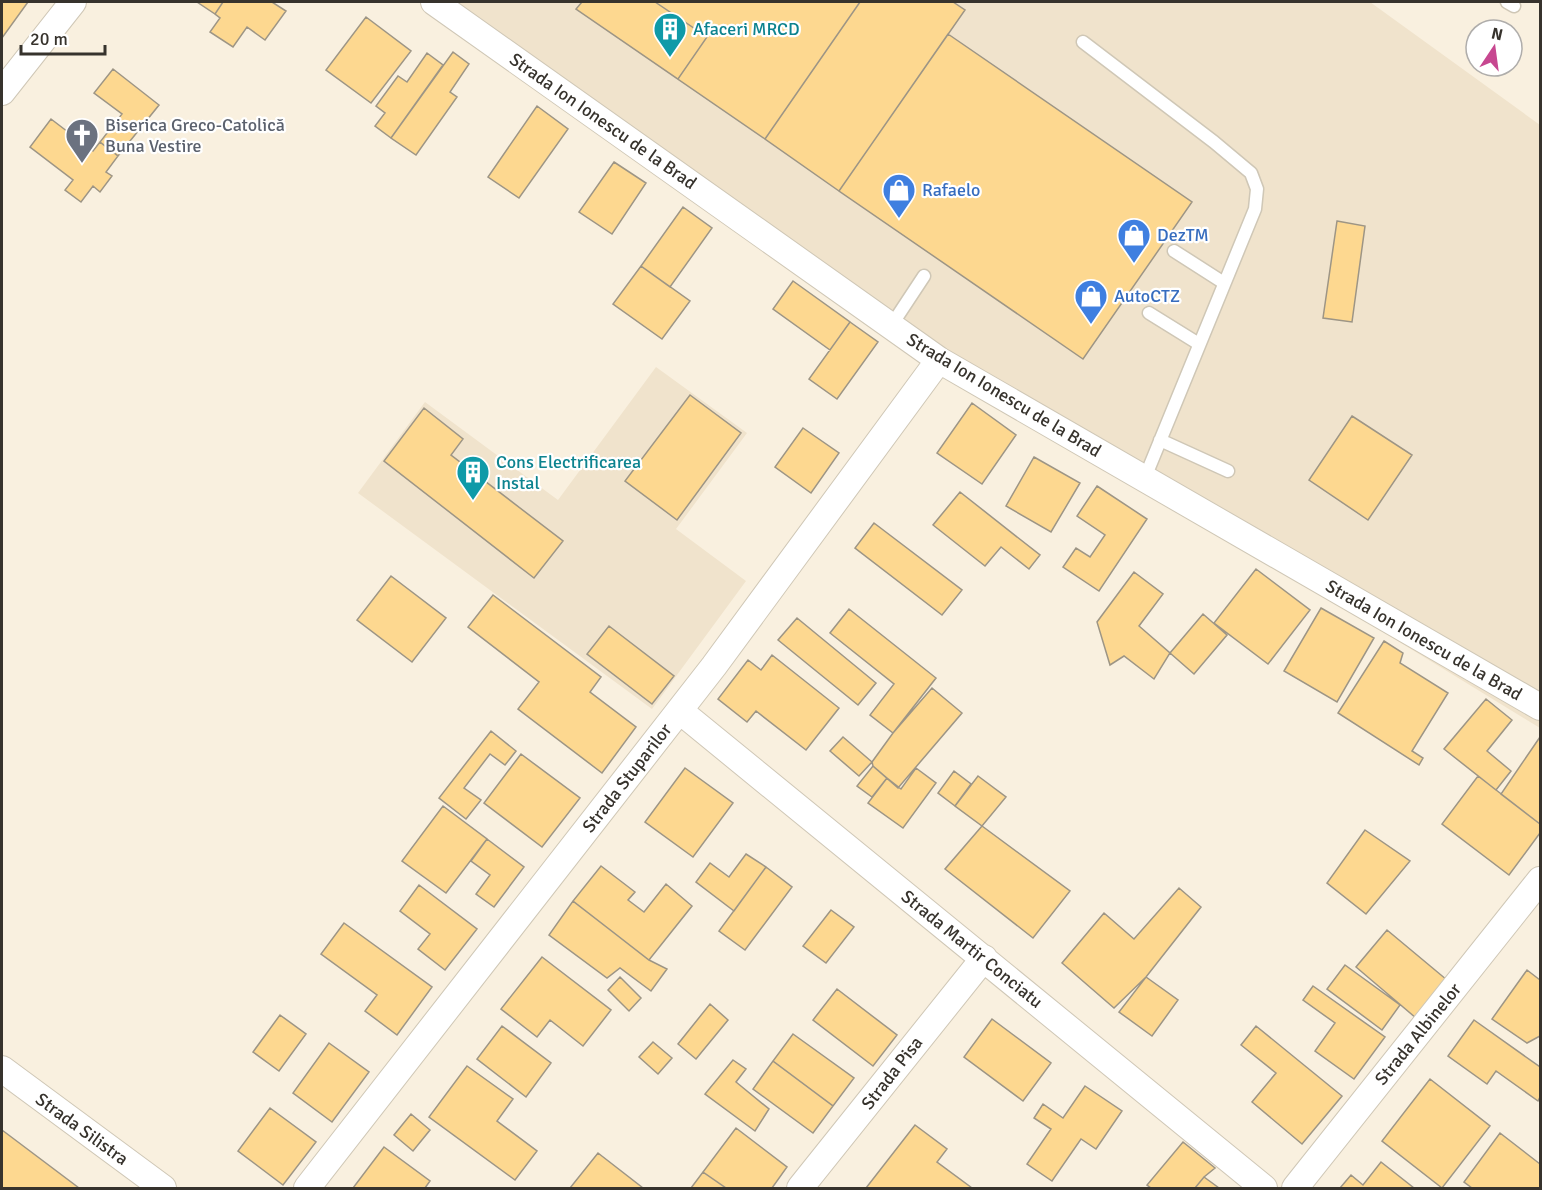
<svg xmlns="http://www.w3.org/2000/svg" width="1542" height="1190" viewBox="0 0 1542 1190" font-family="Signika,sans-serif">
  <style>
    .built { fill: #f0e3cc }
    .building { fill: #fdd890; stroke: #9d9585; stroke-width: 1.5 }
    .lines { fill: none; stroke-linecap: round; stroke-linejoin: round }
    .lane-casing { stroke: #cfc7b6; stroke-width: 15 }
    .street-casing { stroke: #cfc7b6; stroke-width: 28 }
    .lane { stroke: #fff; stroke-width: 12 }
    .street { stroke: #fff; stroke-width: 26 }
    .labels { text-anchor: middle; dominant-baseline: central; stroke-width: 4.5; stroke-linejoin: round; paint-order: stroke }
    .culture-label { font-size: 18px; fill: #0d838f; stroke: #fff; text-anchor: start }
    .street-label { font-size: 18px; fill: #37332d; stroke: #fff }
    .worship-label { font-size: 18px; fill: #5b616d; stroke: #fff; text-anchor: start }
    .shop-label { font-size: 18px; fill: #366cbe; stroke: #fff; text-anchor: start }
  </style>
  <rect width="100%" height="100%" fill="#f9f0df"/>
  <path class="built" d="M 433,2 L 1370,2 L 1540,125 L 1540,728 L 939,360 Z
    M 656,367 L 747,433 L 676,529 L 746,581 L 652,709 L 358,493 L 425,402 L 558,500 Z"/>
  <path class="building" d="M 2,2 L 28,2 L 2,38 Z
    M 197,2 L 223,2 L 215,14 Z
    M 223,2 L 272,2 L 286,11 L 265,40 L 247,27 L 233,47 L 210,32 L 220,18 L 215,14 Z
    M 582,2 L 860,2 L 765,139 L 576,9 Z
    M 582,2 L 655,2 L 707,37 L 678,79 L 576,9 Z
    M 860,2 L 953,2 L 965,10 L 839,191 L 765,139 Z
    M 366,17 L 411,51 L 371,103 L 326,70 Z
    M 948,34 L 1192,202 L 1083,359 L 839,191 Z
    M 453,52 L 469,64 L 450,92 L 457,97 L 416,155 L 391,138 Z
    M 427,53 L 443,65 L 391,138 L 375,126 L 385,113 L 376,106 L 398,76 L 407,82 Z
    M 113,69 L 159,105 L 118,156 L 100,142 L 122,114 L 94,93 Z
    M 537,106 L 568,129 L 519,198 L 488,177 Z
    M 51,119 L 93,151 L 100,142 L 118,156 L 106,172 L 112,176 L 100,192 L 93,186 L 81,202 L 65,190 L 73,180 L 30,147 Z
    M 614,162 L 646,183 L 612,234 L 579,212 Z
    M 683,207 L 712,228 L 670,287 L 641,266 Z
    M 1337,221 L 1365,226 L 1352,322 L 1323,318 Z
    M 641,266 L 690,301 L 662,339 L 613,304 Z
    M 793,281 L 850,322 L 830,350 L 773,309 Z
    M 850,322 L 878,342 L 837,399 L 809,379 Z
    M 690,395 L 741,433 L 677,520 L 625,481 Z
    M 972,403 L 1016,435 L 982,484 L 937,453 Z
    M 424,408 L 463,439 L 451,455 L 563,541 L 534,578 L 384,461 Z
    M 1352,416 L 1412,455 L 1368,520 L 1309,480 Z
    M 803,428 L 839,453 L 811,493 L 775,467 Z
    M 1034,457 L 1080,483 L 1051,532 L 1006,506 Z
    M 1097,486 L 1147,519 L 1099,591 L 1063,567 L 1076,548 L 1090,557 L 1105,535 L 1077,516 Z
    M 960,492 L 1040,555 L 1029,569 L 1001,547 L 985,566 L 933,525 Z
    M 874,523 L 962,590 L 942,615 L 855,548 Z
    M 1256,569 L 1310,610 L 1268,664 L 1214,623 Z
    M 1134,572 L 1163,594 L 1139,626 L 1170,653 L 1154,679 L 1124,656 L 1110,665 L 1097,622 Z
    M 391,576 L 446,618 L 412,662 L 357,620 Z
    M 493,595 L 601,677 L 590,692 L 636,727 L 602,773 L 518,709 L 539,682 L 468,627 Z
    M 1321,608 L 1374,638 L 1337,702 L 1284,671 Z
    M 849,609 L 936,678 L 893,733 L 870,715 L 894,684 L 830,633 Z
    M 1203,614 L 1227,635 L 1194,674 L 1170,653 Z
    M 797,618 L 876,683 L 858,705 L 778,640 Z
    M 609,626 L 674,676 L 652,704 L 587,654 Z
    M 1384,641 L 1403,653 L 1400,663 L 1448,693 L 1412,751 L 1423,758 L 1419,765 L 1338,713 Z
    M 772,655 L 839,708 L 806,750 L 756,711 L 747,722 L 718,699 L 748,660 L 761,670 Z
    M 932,688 L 962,713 L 898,788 L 873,766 L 872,762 L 893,733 Z
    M 1486,699 L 1512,720 L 1487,751 L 1511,771 L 1496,790 L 1444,749 Z
    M 491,731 L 516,751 L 505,765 L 490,754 L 464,788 L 481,800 L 466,819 L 439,798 Z
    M 843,737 L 872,762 L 859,776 L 830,751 Z
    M 1540,737 L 1540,824 L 1501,794 Z
    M 521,754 L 580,798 L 542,847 L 484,803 Z
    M 873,766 L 887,778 L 872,797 L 857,786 Z
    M 685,768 L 733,803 L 693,857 L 645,822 Z
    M 916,768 L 936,783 L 903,828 L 868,803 L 887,778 L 901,789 Z
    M 954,771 L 971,784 L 955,806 L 938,793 Z
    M 978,776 L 1006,797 L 982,826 L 955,806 Z
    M 1478,776 L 1540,824 L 1540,833 L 1509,875 L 1442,824 Z
    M 443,806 L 487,839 L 446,893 L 402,861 Z
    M 982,826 L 1070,891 L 1033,938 L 945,869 Z
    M 1365,830 L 1410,861 L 1366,914 L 1327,883 Z
    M 487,839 L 524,867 L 494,907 L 476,894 L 490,875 L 471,861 Z
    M 746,854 L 766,867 L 734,911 L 696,882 L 710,863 L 729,877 Z
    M 601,866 L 635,892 L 628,900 L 644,912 L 666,884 L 692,906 L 649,960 L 573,901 Z
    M 766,867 L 792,887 L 745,950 L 719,931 Z
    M 419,885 L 477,929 L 445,970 L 418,949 L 430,934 L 400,911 Z
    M 1179,888 L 1201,907 L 1146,977 L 1114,1008 L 1062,963 L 1104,913 L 1134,939 Z
    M 573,901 L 649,960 L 667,969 L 651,991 L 620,968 L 607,978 L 549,935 Z
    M 831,910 L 854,927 L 826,963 L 803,946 Z
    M 344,923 L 432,987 L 397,1035 L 365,1011 L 377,995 L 321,954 Z
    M 1387,930 L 1447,980 L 1416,1018 L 1356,967 Z
    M 542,957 L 611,1010 L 583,1046 L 550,1020 L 537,1037 L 501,1009 Z
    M 1345,965 L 1400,1005 L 1382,1030 L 1327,989 Z
    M 1527,970 L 1540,980 L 1540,1036 L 1527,1043 L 1492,1019 Z
    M 620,977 L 641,998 L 629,1011 L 608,990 Z
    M 1146,977 L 1178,1000 L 1152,1036 L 1119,1012 Z
    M 1313,986 L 1385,1037 L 1354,1079 L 1315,1051 L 1335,1023 L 1303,1000 Z
    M 837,989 L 897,1035 L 873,1066 L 813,1020 Z
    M 710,1004 L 728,1020 L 696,1059 L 678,1044 Z
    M 280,1015 L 306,1034 L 279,1071 L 253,1052 Z
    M 992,1019 L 1051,1063 L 1023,1101 L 964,1057 Z
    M 1474,1020 L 1540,1067 L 1540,1097 L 1538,1101 L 1496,1071 L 1487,1084 L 1448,1056 Z
    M 502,1026 L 551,1063 L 526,1097 L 477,1059 Z
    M 1256,1026 L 1342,1096 L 1302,1144 L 1252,1102 L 1276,1073 L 1241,1045 Z
    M 793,1034 L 854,1078 L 833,1106 L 773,1061 Z
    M 653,1042 L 672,1058 L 658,1074 L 639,1057 Z
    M 329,1043 L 369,1072 L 332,1122 L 293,1093 Z
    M 733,1060 L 746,1069 L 736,1082 L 769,1109 L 755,1131 L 705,1094 Z
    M 773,1061 L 833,1106 L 813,1133 L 753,1089 Z
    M 467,1066 L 513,1099 L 497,1121 L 537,1151 L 515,1180 L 429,1117 Z
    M 1430,1079 L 1490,1126 L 1442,1188 L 1382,1141 Z
    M 1085,1086 L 1122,1111 L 1096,1149 L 1081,1139 L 1052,1181 L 1027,1164 L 1051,1129 L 1034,1118 L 1043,1104 L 1063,1118 Z
    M 270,1108 L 316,1142 L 283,1185 L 238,1151 Z
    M 411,1114 L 430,1130 L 413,1151 L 394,1135 Z
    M 915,1125 L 947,1149 L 937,1162 L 972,1188 L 866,1188 Z
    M 736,1128 L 787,1167 L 772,1188 L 726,1188 L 703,1172 Z
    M 2,1130 L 79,1188 L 2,1188 Z
    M 1500,1133 L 1540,1164 L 1540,1188 L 1472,1188 L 1464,1182 Z
    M 1183,1142 L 1215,1168 L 1204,1177 L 1195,1188 L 1151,1188 L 1147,1185 Z
    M 384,1147 L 430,1181 L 425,1188 L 353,1188 Z
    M 598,1153 L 643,1188 L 570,1188 Z
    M 1381,1162 L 1414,1188 L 1340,1188 L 1351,1175 L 1363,1185 Z
    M 703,1172 L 726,1188 L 691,1188 Z
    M 1204,1177 L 1219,1188 L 1195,1188 Z"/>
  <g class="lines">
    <defs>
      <path id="lane" d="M 1507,2 L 1514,6
        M 1083,42 L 1214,142 L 1251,173 L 1257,189 L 1255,209 L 1144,480
        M 1174,251 L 1224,283
        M 1149,313 L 1199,344
        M 891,326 L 924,276
        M 1160,440 L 1228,471"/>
      <path id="street" d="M 434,2 L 939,360 L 1540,707
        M 2,92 L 73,2
        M 680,711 L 1264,1188
        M 2,1069 L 163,1188
        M 307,1188 L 714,666 L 939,360
        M 800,1188 L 984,958
        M 1295,1188 L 1540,880"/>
    </defs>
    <use href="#lane" class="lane-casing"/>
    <use href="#street" class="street-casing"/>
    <use href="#lane" class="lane"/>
    <use href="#street" class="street"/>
  </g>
  <defs>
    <symbol id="building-pin" viewBox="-11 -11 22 30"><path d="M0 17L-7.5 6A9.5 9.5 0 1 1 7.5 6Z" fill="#0f9aa8" stroke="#fff"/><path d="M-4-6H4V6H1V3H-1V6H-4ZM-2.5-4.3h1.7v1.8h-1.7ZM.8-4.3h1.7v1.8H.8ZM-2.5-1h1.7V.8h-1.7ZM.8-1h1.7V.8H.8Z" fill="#fff"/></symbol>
    <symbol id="church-pin" viewBox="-11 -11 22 30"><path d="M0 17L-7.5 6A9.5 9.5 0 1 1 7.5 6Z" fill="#6b7280" stroke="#fff"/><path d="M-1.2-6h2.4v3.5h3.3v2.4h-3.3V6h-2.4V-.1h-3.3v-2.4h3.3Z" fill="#fff"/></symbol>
    <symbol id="shop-pin" viewBox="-11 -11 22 30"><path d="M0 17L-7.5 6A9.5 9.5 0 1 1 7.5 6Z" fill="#3f7fe0" stroke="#fff"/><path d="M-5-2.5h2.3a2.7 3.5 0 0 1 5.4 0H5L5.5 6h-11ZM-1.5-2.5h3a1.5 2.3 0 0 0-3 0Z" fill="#fff"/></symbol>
  </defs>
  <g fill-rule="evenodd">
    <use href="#building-pin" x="651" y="10" width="38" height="52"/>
    <use href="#church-pin" x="63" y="116" width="38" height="52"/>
    <use href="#shop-pin" x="880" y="171" width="38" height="52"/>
    <use href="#shop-pin" x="1115" y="216" width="38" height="52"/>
    <use href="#shop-pin" x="1072" y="277" width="38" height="52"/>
    <use href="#building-pin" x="454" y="453" width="38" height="52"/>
  </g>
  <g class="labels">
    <g class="culture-label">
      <text x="693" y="29">Afaceri MRCD</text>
      <text x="496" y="462">Cons Electrificarea<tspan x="496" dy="21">Instal</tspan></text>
    </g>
    <g class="street-label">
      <text transform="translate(603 121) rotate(35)">Strada Ion Ionescu de la Brad</text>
      <text transform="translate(1004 395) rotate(31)">Strada Ion Ionescu de la Brad</text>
      <text transform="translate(1424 640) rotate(30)">Strada Ion Ionescu de la Brad</text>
      <text transform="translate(627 778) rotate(-52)">Strada Stuparilor</text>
      <text transform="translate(972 949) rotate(39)">Strada Martir Conciatu</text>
      <text transform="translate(1418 1034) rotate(-51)">Strada Albinelor</text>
      <text transform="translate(892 1073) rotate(-52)">Strada Pisa</text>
      <text transform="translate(82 1129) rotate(36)">Strada Silistra</text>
    </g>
    <g class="worship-label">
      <text x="105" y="125">Biserica Greco-Catolică<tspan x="105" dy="21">Buna Vestire</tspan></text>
    </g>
    <g class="shop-label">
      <text x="922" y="190">Rafaelo</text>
      <text x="1157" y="235">DezTM</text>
      <text x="1114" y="296">AutoCTZ</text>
    </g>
  </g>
  <rect width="1542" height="1190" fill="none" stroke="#37332d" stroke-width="6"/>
  <g transform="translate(1494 48) rotate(13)"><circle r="28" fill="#ffffff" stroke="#afadab" stroke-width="1.5"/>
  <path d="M0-4.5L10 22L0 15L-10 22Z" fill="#c74790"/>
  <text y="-9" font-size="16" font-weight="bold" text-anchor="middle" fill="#37332d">N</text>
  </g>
  <path d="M21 45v9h84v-9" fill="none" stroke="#37332d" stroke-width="3"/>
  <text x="30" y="45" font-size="18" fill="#37332d" stroke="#ffffff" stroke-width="4.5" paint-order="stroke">20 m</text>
</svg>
